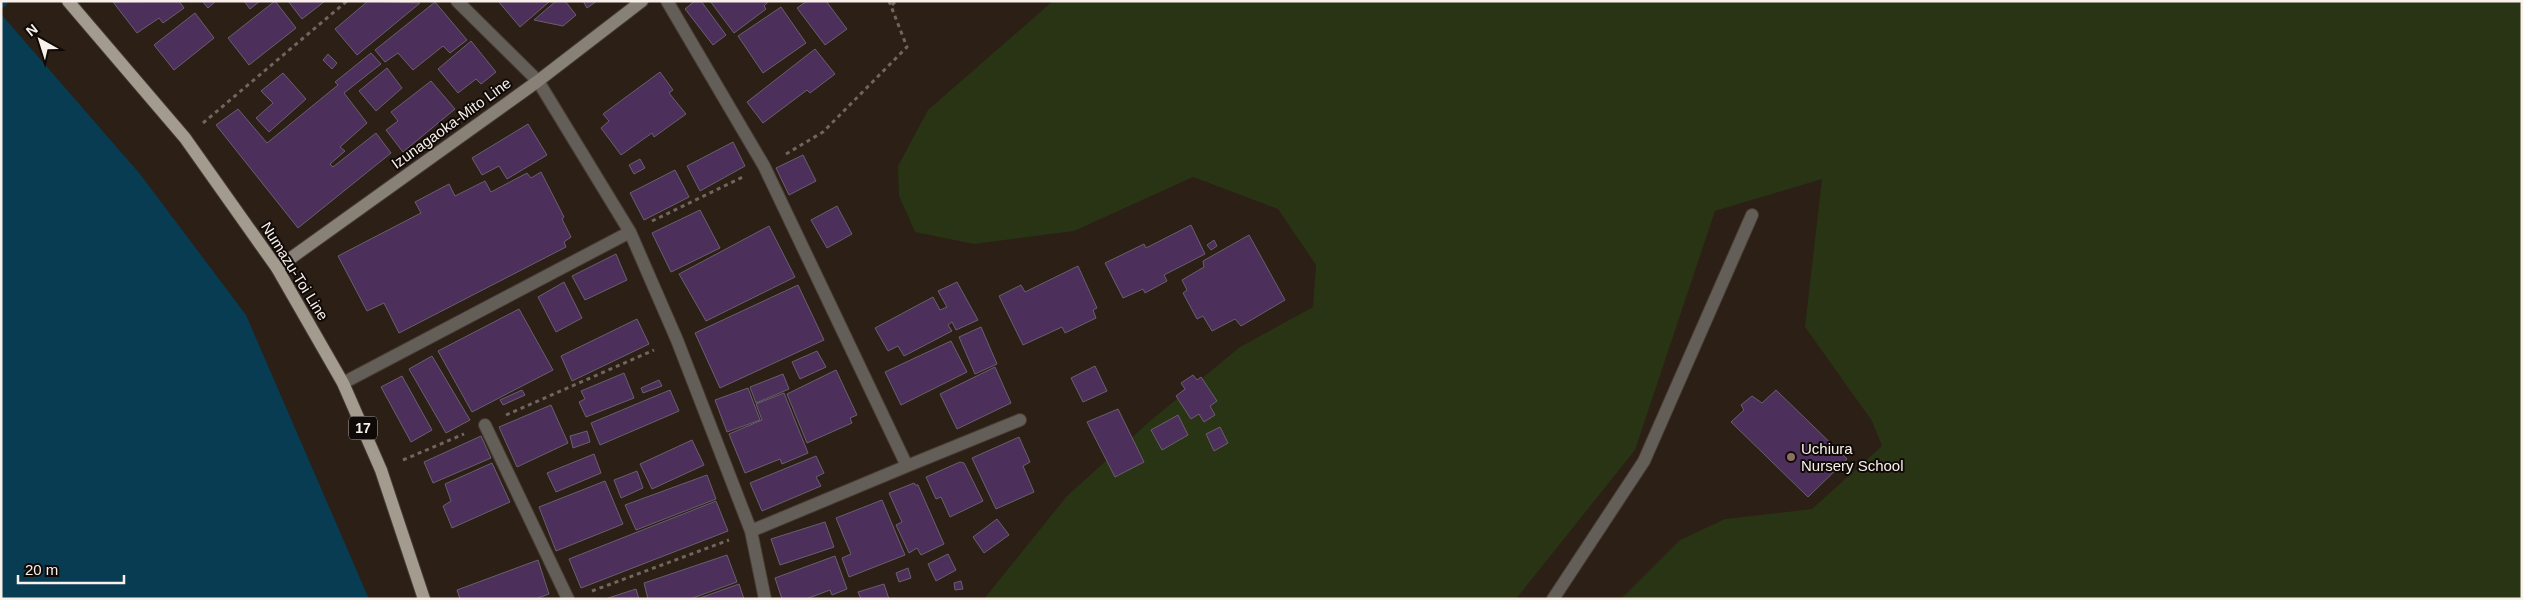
<svg xmlns="http://www.w3.org/2000/svg" width="2523" height="600" viewBox="0 0 2523 600" font-family="Helvetica,sans-serif">
  <style>
    .green { fill: #293414 }
    .water { fill: #083c53 }
    .lines { fill: none; stroke-linecap: round; stroke-linejoin: round }
    .stream { stroke: #083c53; stroke-width: 10 }
    .building { fill: #4c2f5b; stroke: #69606e }
    .street-casing { stroke: #483c34; stroke-width: 14 }
    .secondary-casing { stroke: #483c34; stroke-width: 14 }
    .primary-casing { stroke: #483c34; stroke-width: 14 }
    .path { stroke: #71665e; stroke-width: 3; stroke-dasharray: 4 4; stroke-linecap: butt }
    .street { stroke: #635f58; stroke-width: 12 }
    .secondary { stroke: #878177; stroke-width: 12 }
    .primary { stroke: #a49b8f; stroke-width: 12 }
    .education-dot { fill: #8d6e63; stroke: #0f0a07; stroke-width: 2 }
    .labels { text-anchor: middle; dominant-baseline: central; stroke-width: 4; stroke-linejoin: round; paint-order: stroke }
    .shield { fill: #0f0a07; stroke: #b3aba6; stroke-width: 1 }
    .shield-label { font-size: 14px; font-weight: bold; fill: #f9f0ea }
    .street-label { font-size: 15px; fill: #f9f0ea; stroke: #0f0a07 }
    .poi-label { font-size: 15px; fill: #f9f0ea; stroke: #0f0a07; text-anchor: start }
  </style>
  <rect width="100%" height="100%" fill="#2b1f16"/>
  <path class="green" d="M 1053,1 L 2522,1 L 2522,599 L 1621,599 L 1680,540 L 1725,519 L 1812,509 L 1882,446 L 1872,421 L 1805,327 L 1822,179 L 1715,211 L 1635,450 L 1516,599 L 984,599 L 1067,496 L 1150,421 L 1240,347 L 1313,307 L 1316,265 L 1278,209 L 1193,177 L 1074,231 L 974,244 L 915,232 L 899,196 L 898,166 L 928,110 Z"/>
  <path class="water" d="M 1,14 L 140,174 L 246,315 L 369,599 L 1,599 Z"/>
  <g class="lines">
    <path class="stream" d="M 1,3 L 3,1"/>
  </g>
  <path class="building" d="M 179,1 L 184,8 L 163,23 L 159,18 L 137,33 L 113,2 Z
    M 202,1 L 216,1 L 208,8 Z
    M 244,1 L 260,1 L 250,9 Z
    M 275,1 L 296,28 L 249,65 L 228,38 Z
    M 288,1 L 325,1 L 302,19 Z
    M 368,1 L 420,3 L 357,55 L 335,29 Z
    M 498,1 L 550,1 L 520,27 Z
    M 556,1 L 565,1 L 576,15 L 563,26 L 534,20 Z
    M 583,1 L 597,1 L 587,8 Z
    M 695,1 L 701,1 L 726,35 L 713,45 L 685,9 Z
    M 710,1 L 769,1 L 764,6 L 766,9 L 734,33 Z
    M 807,1 L 826,1 L 847,29 L 825,45 L 797,8 Z
    M 435,2 L 467,40 L 450,53 L 443,46 L 413,70 L 398,53 L 385,62 L 375,50 Z
    M 781,7 L 806,43 L 763,73 L 738,36 Z
    M 195,13 L 214,38 L 174,70 L 154,45 Z
    M 471,41 L 496,72 L 481,84 L 476,79 L 458,93 L 438,69 Z
    M 815,49 L 835,74 L 810,93 L 807,90 L 763,123 L 747,102 Z
    M 371,53 L 381,64 L 344,93 L 367,123 L 340,147 L 345,151 L 330,164 L 333,167 L 376,133 L 391,153 L 298,228 L 216,125 L 238,109 L 267,143 L 338,85 L 335,82 Z
    M 328,54 L 337,63 L 332,69 L 323,60 Z
    M 387,68 L 402,88 L 376,111 L 359,91 Z
    M 660,72 L 673,90 L 669,93 L 686,114 L 654,137 L 652,133 L 621,155 L 601,128 L 609,121 L 603,114 Z
    M 283,73 L 306,99 L 269,132 L 256,118 L 273,103 L 261,91 Z
    M 431,81 L 455,109 L 403,152 L 386,130 L 398,121 L 391,112 Z
    M 528,124 L 547,155 L 507,179 L 499,166 L 482,175 L 472,158 Z
    M 733,142 L 745,166 L 700,191 L 687,166 Z
    M 803,155 L 816,181 L 789,195 L 776,168 Z
    M 640,159 L 645,168 L 634,174 L 629,165 Z
    M 675,170 L 689,197 L 644,220 L 630,193 Z
    M 541,172 L 564,217 L 562,219 L 571,237 L 564,242 L 566,247 L 399,333 L 384,303 L 367,311 L 338,256 L 421,213 L 415,202 L 449,184 L 455,196 L 485,181 L 491,192 L 527,173 L 531,178 Z
    M 837,206 L 852,234 L 827,248 L 811,220 Z
    M 700,210 L 720,248 L 671,272 L 652,233 Z
    M 1191,225 L 1205,254 L 1164,275 L 1167,281 L 1145,293 L 1143,289 L 1123,298 L 1105,263 L 1144,244 L 1146,248 Z
    M 769,226 L 795,277 L 706,321 L 679,274 Z
    M 1249,235 L 1285,300 L 1241,326 L 1235,319 L 1212,331 L 1203,316 L 1197,319 L 1183,293 L 1187,290 L 1182,280 L 1204,267 L 1203,261 Z
    M 1214,240 L 1217,246 L 1211,250 L 1207,245 Z
    M 616,254 L 627,280 L 585,300 L 572,276 Z
    M 1078,266 L 1097,308 L 1093,310 L 1096,318 L 1065,333 L 1062,327 L 1023,345 L 999,296 L 1021,285 L 1025,292 Z
    M 564,282 L 582,318 L 556,332 L 538,297 Z
    M 957,282 L 978,320 L 956,330 L 952,322 L 948,325 L 952,331 L 904,356 L 898,346 L 888,351 L 875,328 L 933,297 L 940,310 L 947,307 L 938,291 Z
    M 798,285 L 824,340 L 720,388 L 695,333 Z
    M 519,309 L 553,370 L 472,412 L 438,351 Z
    M 637,319 L 649,344 L 572,381 L 561,356 Z
    M 981,327 L 997,364 L 975,374 L 959,337 Z
    M 951,341 L 967,372 L 901,405 L 885,372 Z
    M 817,351 L 826,367 L 800,379 L 792,362 Z
    M 432,356 L 470,420 L 446,433 L 409,369 Z
    M 1095,366 L 1107,391 L 1083,402 L 1071,378 Z
    M 995,367 L 1011,403 L 957,429 L 940,394 Z
    M 836,370 L 857,415 L 850,418 L 852,423 L 807,443 L 787,394 Z
    M 624,373 L 634,398 L 586,417 L 579,402 L 585,399 L 581,391 Z
    M 783,374 L 789,389 L 756,403 L 750,387 Z
    M 1193,375 L 1197,380 L 1201,377 L 1217,401 L 1210,406 L 1215,415 L 1204,422 L 1199,414 L 1191,419 L 1176,396 L 1185,389 L 1181,383 Z
    M 402,376 L 432,430 L 411,442 L 381,387 Z
    M 659,380 L 662,386 L 643,393 L 641,388 Z
    M 748,388 L 760,420 L 727,432 L 715,400 Z
    M 522,390 L 525,395 L 503,405 L 500,400 Z
    M 670,390 L 679,411 L 600,445 L 591,423 Z
    M 1776,390 L 1847,459 L 1808,497 L 1731,422 L 1744,410 L 1741,405 L 1752,396 L 1762,403 Z
    M 784,393 L 808,453 L 782,464 L 780,459 L 745,473 L 729,434 L 762,420 L 756,404 Z
    M 551,405 L 568,443 L 517,467 L 499,427 Z
    M 1118,409 L 1144,462 L 1115,477 L 1087,422 Z
    M 1178,415 L 1188,435 L 1162,450 L 1151,430 Z
    M 1220,427 L 1228,443 L 1214,451 L 1206,434 Z
    M 587,431 L 590,442 L 573,448 L 570,436 Z
    M 481,436 L 491,458 L 433,483 L 424,462 Z
    M 1019,437 L 1030,462 L 1023,466 L 1034,492 L 996,509 L 972,458 Z
    M 692,440 L 704,465 L 652,489 L 640,464 Z
    M 594,454 L 601,473 L 556,492 L 547,473 Z
    M 816,456 L 824,473 L 816,477 L 821,486 L 762,511 L 750,483 Z
    M 960,462 L 964,463 L 983,501 L 950,517 L 941,497 L 936,499 L 926,477 Z
    M 492,463 L 510,502 L 452,528 L 443,506 L 451,501 L 445,484 Z
    M 637,471 L 643,488 L 621,498 L 614,480 Z
    M 707,475 L 716,499 L 636,530 L 625,505 Z
    M 605,481 L 623,524 L 556,551 L 539,507 Z
    M 914,483 L 915,485 L 918,485 L 944,544 L 921,555 L 917,548 L 909,553 L 896,525 L 902,522 L 889,493 Z
    M 882,500 L 905,555 L 849,577 L 842,558 L 851,554 L 836,518 Z
    M 716,501 L 728,531 L 581,588 L 569,559 Z
    M 997,519 L 1009,535 L 984,553 L 973,537 Z
    M 825,522 L 834,547 L 780,565 L 771,539 Z
    M 948,554 L 956,570 L 936,581 L 928,564 Z
    M 727,555 L 737,582 L 690,599 L 648,599 L 644,583 Z
    M 835,556 L 847,589 L 832,595 L 830,590 L 806,599 L 782,599 L 775,578 Z
    M 538,560 L 549,594 L 535,599 L 460,599 L 457,590 Z
    M 908,568 L 911,578 L 899,582 L 896,573 Z
    M 961,581 L 963,589 L 955,590 L 954,583 Z
    M 739,584 L 744,599 L 697,599 Z
    M 884,584 L 889,599 L 861,599 L 858,592 Z
    M 636,589 L 639,599 L 605,599 Z"/>
  <g class="lines">
    <defs>
      <path id="street" d="M 457,1 L 538,81 L 630,232 L 677,340 L 751,531 L 765,599
        M 667,1 L 764,166 L 907,466 L 751,531
        M 343,383 L 630,232
        M 485,425 L 568,599
        M 907,466 L 1020,420
        M 1553,599 L 1644,461 L 1752,215"/>
      <path id="secondary" d="M 277,268 L 538,81 L 642,1"/>
      <path id="primary" d="M 68,1 L 185,138 L 277,268 L 343,383 L 381,470 L 424,599"/>
    </defs>
    <use href="#street" class="street-casing"/>
    <use href="#secondary" class="secondary-casing"/>
    <use href="#primary" class="primary-casing"/>
    <path class="path" d="M 892,5 L 896,1
      M 203,123 L 347,1
      M 786,154 L 823,132 L 907,47 L 889,1
      M 652,221 L 743,177
      M 506,415 L 654,350
      M 403,460 L 464,434
      M 592,591 L 729,540"/>
    <use href="#street" class="street"/>
    <use href="#secondary" class="secondary"/>
    <use href="#primary" class="primary"/>
  </g>
  <circle class="education-dot" cx="1791" cy="457" r="5"/>
  <g class="labels">
    <rect class="shield" x="349" y="416.5" width="28" height="23" rx="4"/>
    <g class="shield-label">
      <text x="363" y="428">17</text>
    </g>
    <g class="street-label">
      <text transform="translate(451 123) rotate(-36)">Izunagaoka-Mito Line</text>
      <text transform="translate(295 271) rotate(58)">Numazu-Toi Line</text>
    </g>
    <g class="poi-label">
      <text x="1801" y="448">Uchiura<tspan x="1801" dy="17">Nursery School</tspan></text>
    </g>
  </g>
  <rect width="2523" height="600" fill="none" stroke="#f9f0ea" stroke-width="5"/>
  <g transform="translate(40 40) rotate(321)" stroke="#0f0a07" stroke-width="4" paint-order="stroke">
  <path d="M0-4L9 19L0 12L-9 19Z" fill="#f9f0ea"/>
  <text y="-8" font-size="14" font-weight="bold" text-anchor="middle" fill="#f9f0ea">N</text>
  </g>
  <path d="M18 575v8h106v-8" fill="none" stroke="#f9f0ea" stroke-width="2.5"/>
  <text x="25" y="575" font-size="15" fill="#f9f0ea" stroke="#0f0a07" stroke-width="4" paint-order="stroke">20 m</text>
</svg>
